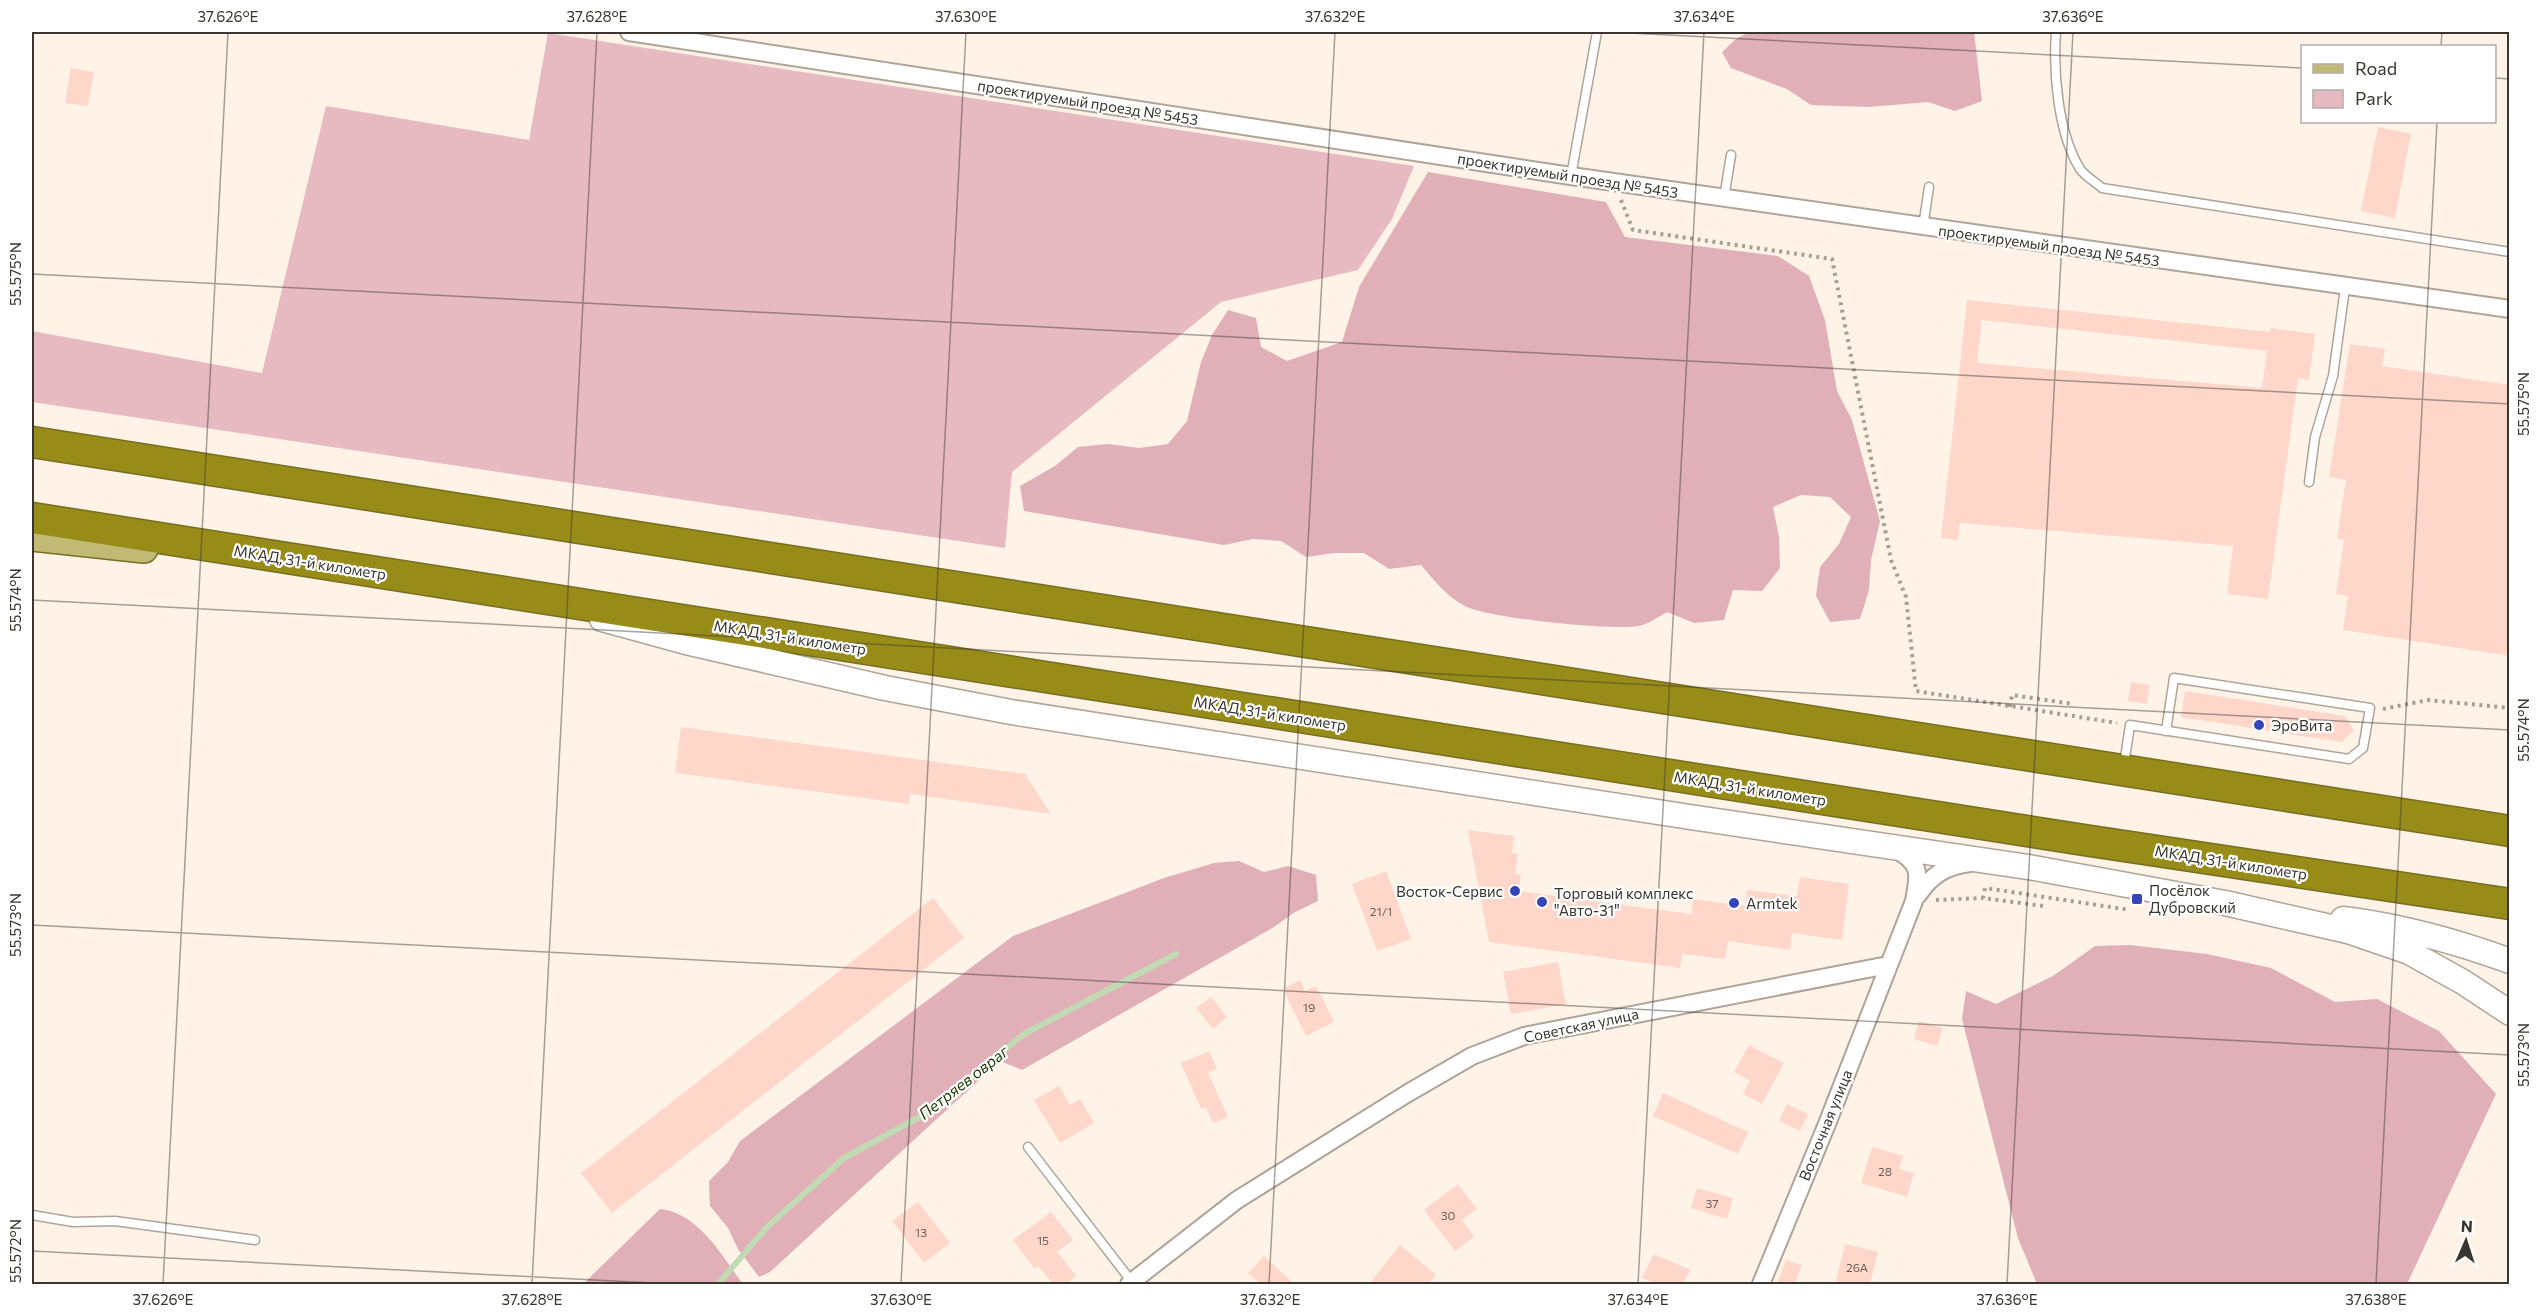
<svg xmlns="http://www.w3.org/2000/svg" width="2541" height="1316" viewBox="0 0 2541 1316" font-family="Commissioner,sans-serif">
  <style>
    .green { fill: #e7b9c1 }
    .forest { fill: #e1afb8 }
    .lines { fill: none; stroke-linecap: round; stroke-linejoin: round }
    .stream { stroke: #c1dab3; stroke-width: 6 }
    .building { fill: #fed7ca; fill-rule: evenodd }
    .lane-casing { stroke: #afa498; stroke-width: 11 }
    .street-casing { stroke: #afa498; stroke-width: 20 }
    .secondary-casing { stroke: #afa498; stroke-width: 27 }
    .primary-casing { stroke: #776e21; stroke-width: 30 }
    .highway-casing { stroke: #776e21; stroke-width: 33 }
    .path { stroke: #a79f95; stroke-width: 4; stroke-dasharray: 3 4.5; stroke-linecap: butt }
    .lane { stroke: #fff; stroke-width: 8 }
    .street { stroke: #fff; stroke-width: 16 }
    .secondary { stroke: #fff; stroke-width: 24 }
    .primary { stroke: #c1ba75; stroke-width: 27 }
    .highway { stroke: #988c19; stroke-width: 30 }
    .ticks { fill: none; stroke: #3a3530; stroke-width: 1.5; stroke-opacity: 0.45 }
    .poi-dot { fill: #3545b8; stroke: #fff; stroke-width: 2 }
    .labels { text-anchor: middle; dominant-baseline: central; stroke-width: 4.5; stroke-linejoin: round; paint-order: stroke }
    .number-label { font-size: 12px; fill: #6b5e56 }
    .street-label { font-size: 15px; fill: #3a3530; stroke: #fff }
    .poi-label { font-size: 15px; fill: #3a3530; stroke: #fff; text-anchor: start }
    .water-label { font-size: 16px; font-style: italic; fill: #1c3b03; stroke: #fff }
    .neatline { fill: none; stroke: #3a3530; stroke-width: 2 }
    .ticks-label { font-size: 15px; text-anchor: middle; fill: #3a3530 }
  </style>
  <rect width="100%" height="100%" fill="#fef3e6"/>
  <path class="green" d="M 548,33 L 1414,166 L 1392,219 L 1358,270 L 1221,302 L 1012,472 L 1005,548 L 32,402 L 32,331 L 262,373 L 326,106 L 529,140 Z"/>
  <path class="forest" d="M 1749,32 L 1974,32 L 1982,101 L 1955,111 L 1928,102 L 1869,107 L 1811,105 L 1787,89 L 1731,68 L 1722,52 L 1736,39 Z
    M 1428,172 L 1606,202 L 1625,237 L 1778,256 L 1809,276 L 1825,320 L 1837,391 L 1852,420 L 1880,521 L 1871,560 L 1869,590 L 1860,619 L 1830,622 L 1816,596 L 1820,567 L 1839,544 L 1851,517 L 1830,497 L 1801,495 L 1773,507 L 1779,537 L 1780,568 L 1762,591 L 1733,590 L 1724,620 L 1694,623 L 1667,612 C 1658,617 1647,625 1638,626 C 1612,631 1487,618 1465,606 C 1447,597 1434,580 1421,565 L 1389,569 L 1364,553 L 1334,553 L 1306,557 L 1281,541 L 1253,539 L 1224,545 L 1024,511 L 1020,486 L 1055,466 L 1078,447 L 1108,444 L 1139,448 L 1168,444 L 1187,421 L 1201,362 L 1212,335 L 1228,310 L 1256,318 L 1261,347 L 1287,361 L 1342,342 L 1359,287 Z
    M 1239,861 L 1264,872 L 1288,866 L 1316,875 L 1318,901 L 1295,912 L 1274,927 L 1022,1070 L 1000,1061 L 770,1272 L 759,1277 L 738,1249 L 728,1228 L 710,1206 L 709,1181 L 728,1162 L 740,1141 L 1013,936 L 1164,878 L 1214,863 Z
    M 2130,945 L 2207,954 L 2271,968 L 2335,1002 L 2377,999 L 2439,1031 L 2496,1094 L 2407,1284 L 2037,1284 L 2018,1238 L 1962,1019 L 1966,991 L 1996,1004 L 2053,976 L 2095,946 Z
    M 660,1209 C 700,1214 721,1255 743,1284 L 583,1284 Z"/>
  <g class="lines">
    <path class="stream" d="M 718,1284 L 767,1227 L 844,1158 L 925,1114 L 1024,1034 L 1176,954"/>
  </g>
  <path class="building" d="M 71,68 L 94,72 L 88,106 L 65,103 Z
    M 2378,127 L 2411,134 L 2395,218 L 2361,211 Z
    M 1967,300 L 2270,332 L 2271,328 L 2315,334 L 2309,380 L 2298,378 L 2268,599 L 2227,594 L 2233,546 L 1960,523 L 1958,540 L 1941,538 ZM 1982,320 L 2267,351 L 2262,388 L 1977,363 Z
    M 2350,344 L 2385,349 L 2382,366 L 2510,385 L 2510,656 L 2343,630 L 2348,596 L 2336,594 L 2344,540 L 2337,539 L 2346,480 L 2329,477 Z
    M 2131,682 L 2150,685 L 2147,704 L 2128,701 Z
    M 2185,691 L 2345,716 L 2354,731 L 2341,742 L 2181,717 Z
    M 681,727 L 1025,774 L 1051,814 L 910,794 L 909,804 L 675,773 Z
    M 1468,830 L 1514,836 L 1512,853 L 1518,854 L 1515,874 L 1521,875 L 1519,891 L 1691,914 L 1693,899 L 1745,906 L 1747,890 L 1797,896 L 1800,877 L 1849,884 L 1842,940 L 1792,933 L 1790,950 L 1728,941 L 1725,959 L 1682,954 L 1680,968 L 1489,942 Z
    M 1386,871 L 1411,939 L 1377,951 L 1352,884 Z
    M 933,898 L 964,938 L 612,1213 L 581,1173 Z
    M 1558,962 L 1566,1004 L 1511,1014 L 1503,972 Z
    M 1300,980 L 1305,991 L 1316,986 L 1334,1022 L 1306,1036 L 1283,989 Z
    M 1211,997 L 1227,1017 L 1213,1029 L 1196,1008 Z
    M 1919,1021 L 1943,1028 L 1937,1046 L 1914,1039 Z
    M 1749,1045 L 1784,1063 L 1762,1104 L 1743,1094 L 1750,1081 L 1734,1072 Z
    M 1209,1051 L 1217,1069 L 1208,1073 L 1228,1117 L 1213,1123 L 1206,1107 L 1201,1109 L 1181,1063 Z
    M 1059,1086 L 1070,1105 L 1080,1099 L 1094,1123 L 1060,1143 L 1034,1100 Z
    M 1663,1093 L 1748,1132 L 1738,1154 L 1653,1116 Z
    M 1787,1104 L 1808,1114 L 1800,1131 L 1779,1121 Z
    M 1872,1147 L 1903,1156 L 1899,1169 L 1914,1173 L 1907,1197 L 1861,1183 Z
    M 1458,1184 L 1477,1209 L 1462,1220 L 1474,1237 L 1455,1251 L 1424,1210 Z
    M 1697,1188 L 1733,1198 L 1727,1219 L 1691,1208 Z
    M 918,1202 L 950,1243 L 924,1263 L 892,1221 Z
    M 1051,1212 L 1073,1240 L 1057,1252 L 1076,1276 L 1066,1284 L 1053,1284 L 1038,1266 L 1035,1269 L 1013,1240 Z
    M 1845,1244 L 1878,1252 L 1870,1284 L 1850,1284 L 1836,1281 Z
    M 1400,1245 L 1436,1275 L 1428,1284 L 1369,1284 Z
    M 1654,1254 L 1690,1270 L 1683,1284 L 1656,1284 L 1642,1278 Z
    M 1264,1256 L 1294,1284 L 1261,1284 L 1248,1273 Z
    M 1786,1260 L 1802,1265 L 1795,1284 L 1778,1282 Z"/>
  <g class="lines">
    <defs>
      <path id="lane" d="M 2056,32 C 2053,73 2058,133 2080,169 C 2085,176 2095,182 2102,188 L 2510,252
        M 1571,176 L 1597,32
        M 1724,198 L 1731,155
        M 1923,227 L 1929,187
        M 2309,482 L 2315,437 L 2333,376 L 2345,288
        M 2124,765 L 2130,725 L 2349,759 L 2363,748 L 2370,708 L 2174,678 L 2166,731
        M 1028,1147 L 1132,1282
        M 32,1215 L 73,1222 L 115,1221 L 255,1240"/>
      <path id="street" d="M 629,32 L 1571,176 L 2510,309
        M 1918,895 C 1931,875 1946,866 1970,863
        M 1129,1284 L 1237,1200 L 1408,1093 L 1472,1056 L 1524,1036 L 1888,965
        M 1761,1284 L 1827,1124 L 1914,901 C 1919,874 1922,864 1895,849"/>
      <path id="secondary" d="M 602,619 L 686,642 L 885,688 L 1011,712 L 1690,817 L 2034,868 L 2225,903 L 2348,931 L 2409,952 L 2463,982 L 2510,1013
        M 2343,919 C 2401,926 2455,941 2510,961"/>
      <path id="primary" d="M 32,537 L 144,549"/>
      <path id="highway" d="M 32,442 L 2510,831
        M 32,518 L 2084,840 L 2510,904"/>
    </defs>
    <use href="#lane" class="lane-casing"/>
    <use href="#street" class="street-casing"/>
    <use href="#secondary" class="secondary-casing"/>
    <use href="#primary" class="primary-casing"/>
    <use href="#highway" class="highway-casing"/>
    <path class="path" d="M 1621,200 L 1633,230 L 1832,259 L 1891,560 L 1906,597 L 1916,691 L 2117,723
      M 2010,707 L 2012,695 L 2073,704
      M 2383,709 L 2428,700 L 2510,708
      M 1936,900 L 1983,898
      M 2043,906 L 1983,898 L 1985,888 L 2130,910"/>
    <use href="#lane" class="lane"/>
    <use href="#street" class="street"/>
    <use href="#secondary" class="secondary"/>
    <use href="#primary" class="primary"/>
    <use href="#highway" class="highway"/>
  </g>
  <path class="ticks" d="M 1610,32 L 2302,68M 2441,46 L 2442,32M 2494,78 L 2510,79M 32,274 L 2510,404M 32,600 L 2510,730M 32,925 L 2510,1055M 32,1251 L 672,1284M 163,1284 L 228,32M 532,1284 L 597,32M 901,1284 L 966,32M 1269,1284 L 1335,32M 1638,1284 L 1704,32M 2007,1284 L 2073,32M 2376,1284 L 2437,122"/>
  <g class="poi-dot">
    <circle cx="2259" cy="725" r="6"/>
    <circle cx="1515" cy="891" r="6"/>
    <rect x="2131" y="893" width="12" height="12" rx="3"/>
    <circle cx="1542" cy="902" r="6"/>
    <circle cx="1734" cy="903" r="6"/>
  </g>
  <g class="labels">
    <g class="number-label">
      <text x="1381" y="911">21/1</text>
      <text x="1309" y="1007">19</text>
      <text x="1885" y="1171">28</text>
      <text x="1712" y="1203">37</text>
      <text x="1448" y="1215">30</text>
      <text x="921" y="1232">13</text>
      <text x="1043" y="1240">15</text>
      <text x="1857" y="1267">26А</text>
    </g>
    <g class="street-label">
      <text transform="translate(1088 102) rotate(9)">проектируемый проезд № 5453</text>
      <text transform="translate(1568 175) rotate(9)">проектируемый проезд № 5453</text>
      <text transform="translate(2049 245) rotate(8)">проектируемый проезд № 5453</text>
      <text transform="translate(310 562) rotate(9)">МКАД, 31-й километр</text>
      <text transform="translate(790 637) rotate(9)">МКАД, 31-й километр</text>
      <text transform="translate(1270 713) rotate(9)">МКАД, 31-й километр</text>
      <text transform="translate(1750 788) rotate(9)">МКАД, 31-й километр</text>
      <text transform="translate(2231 862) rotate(9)">МКАД, 31-й километр</text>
      <text transform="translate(1581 1025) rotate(-12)">Советская улица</text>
      <text transform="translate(1825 1125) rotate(-68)">Восточная улица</text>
    </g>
    <g class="poi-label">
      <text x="2271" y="725">ЭроВита</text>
      <text x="2149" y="890">Посёлок<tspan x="2149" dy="17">Дубровский</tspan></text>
      <text x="1503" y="891" text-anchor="end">Восток-Сервис</text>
      <text x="1554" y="893">Торговый комплекс<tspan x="1554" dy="17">"Авто-31"</tspan></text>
      <text x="1746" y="903">Armtek</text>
    </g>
    <g class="water-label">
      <text transform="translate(963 1082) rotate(-38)">Петряев овраг</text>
    </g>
  </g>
  <rect width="2541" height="1316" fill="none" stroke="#ffffff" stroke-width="66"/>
  <rect x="2301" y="45" width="195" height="78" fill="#ffffff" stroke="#b0aeac" stroke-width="1.5"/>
  <rect x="2313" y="64" width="30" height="9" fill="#c1ba75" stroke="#b0aeac" stroke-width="1.5"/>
  <text x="2355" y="75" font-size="18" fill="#3a3530">Road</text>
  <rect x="2313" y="90" width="30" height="18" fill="#e7b9c1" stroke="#b0aeac" stroke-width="1.5"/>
  <text x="2355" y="105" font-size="18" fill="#3a3530">Park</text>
  <g transform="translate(2466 1241) rotate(3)" stroke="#ffffff" stroke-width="4.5" paint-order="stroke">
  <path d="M0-4.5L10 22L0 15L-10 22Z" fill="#3a3530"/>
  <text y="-9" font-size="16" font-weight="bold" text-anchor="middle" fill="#3a3530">N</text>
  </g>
  <rect x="33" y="33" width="2475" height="1250" class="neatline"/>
  <g class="ticks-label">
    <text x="228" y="22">37.626°E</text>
    <text x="597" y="22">37.628°E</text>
    <text x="966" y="22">37.630°E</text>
    <text x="1335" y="22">37.632°E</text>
    <text x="1704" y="22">37.634°E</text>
    <text x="2073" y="22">37.636°E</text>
    <text transform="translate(16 274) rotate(-90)" y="5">55.575°N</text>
    <text transform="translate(2524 404) rotate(-90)" y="5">55.575°N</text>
    <text transform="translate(16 600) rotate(-90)" y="5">55.574°N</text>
    <text transform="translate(2524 730) rotate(-90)" y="5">55.574°N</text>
    <text transform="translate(16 925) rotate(-90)" y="5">55.573°N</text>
    <text transform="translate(2524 1055) rotate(-90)" y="5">55.573°N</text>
    <text transform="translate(16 1251) rotate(-90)" y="5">55.572°N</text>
    <text x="163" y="1305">37.626°E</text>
    <text x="532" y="1305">37.628°E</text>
    <text x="901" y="1305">37.630°E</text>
    <text x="1270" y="1305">37.632°E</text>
    <text x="1638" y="1305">37.634°E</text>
    <text x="2007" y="1305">37.636°E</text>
    <text x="2376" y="1305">37.638°E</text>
  </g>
</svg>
